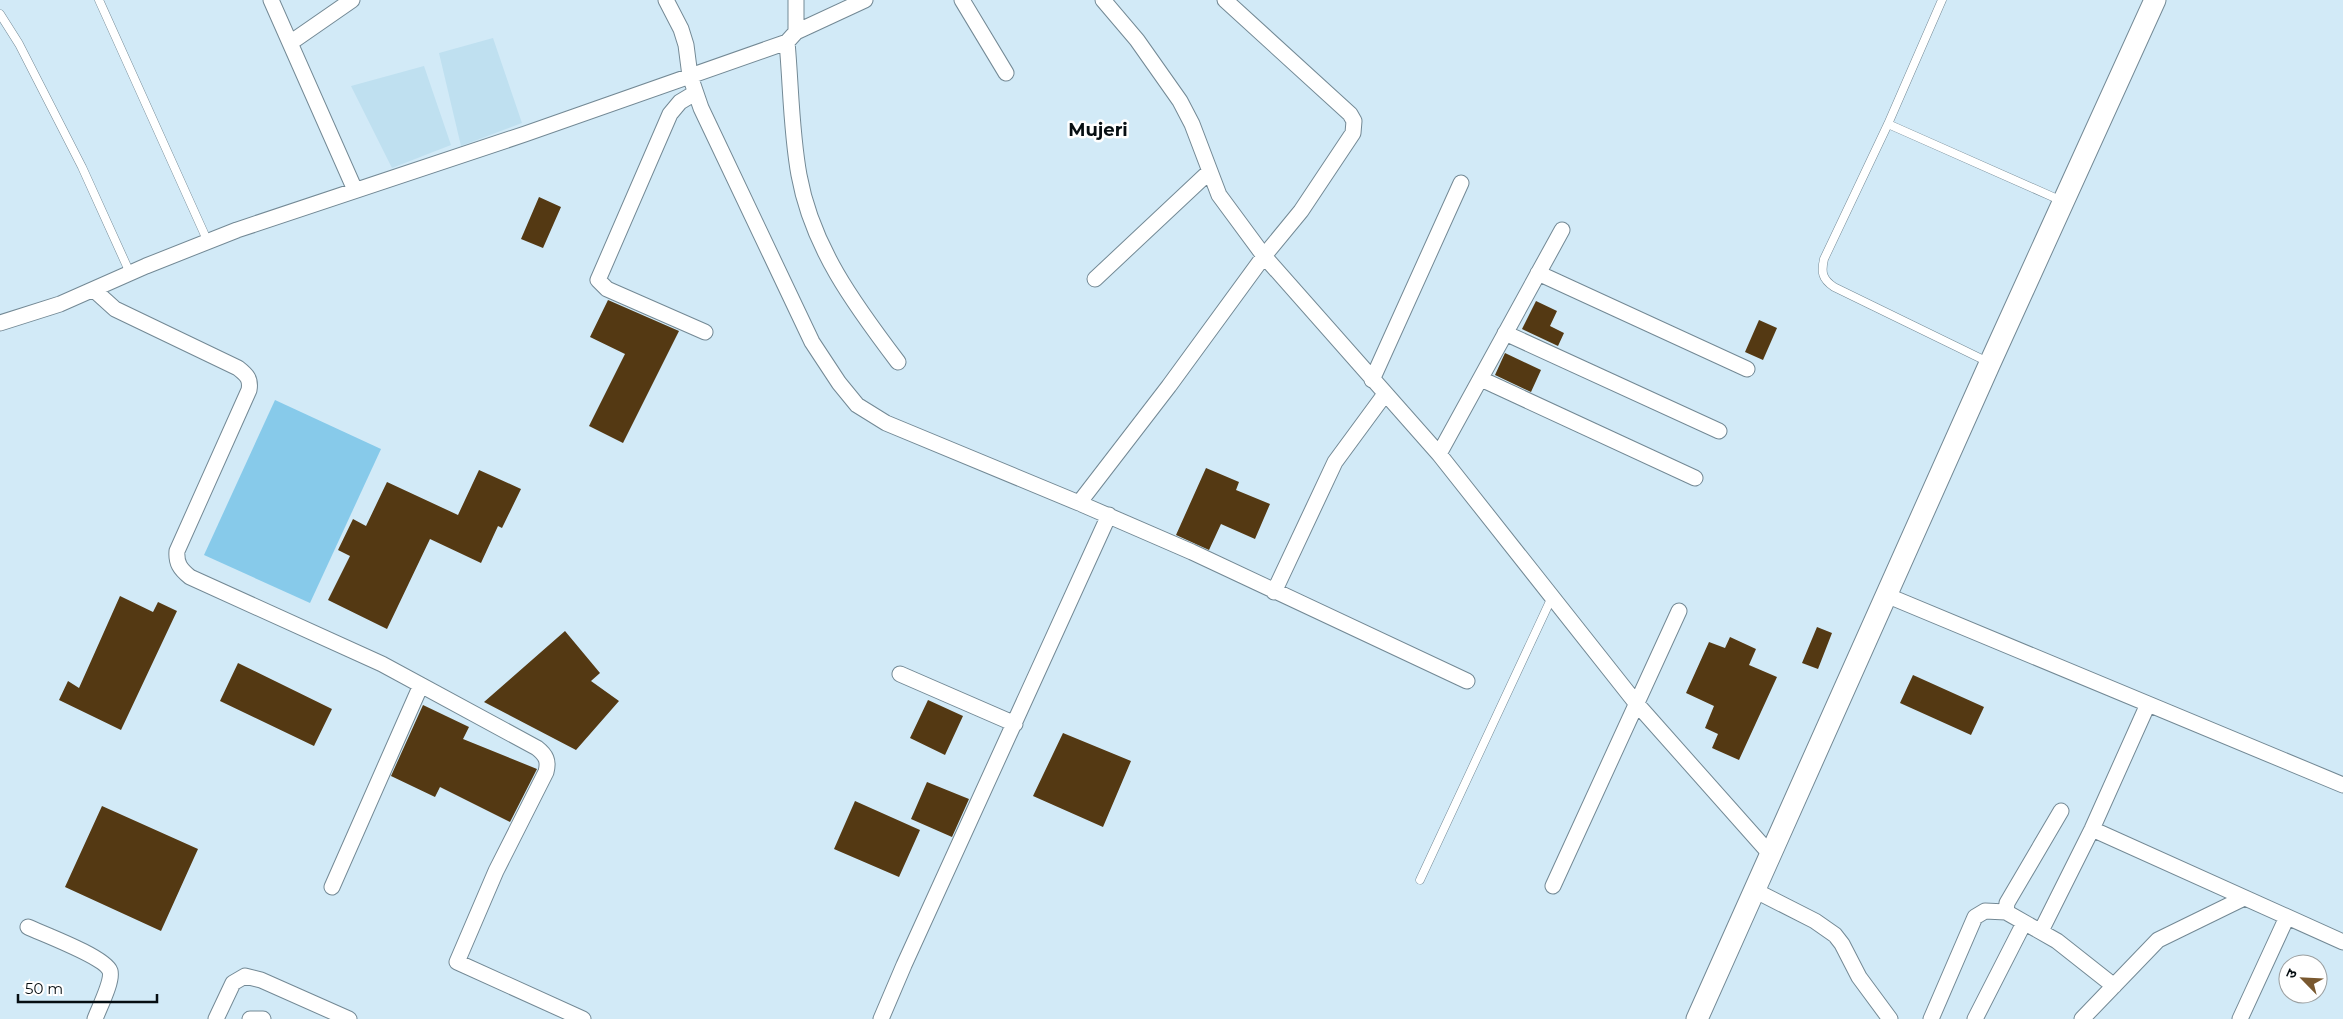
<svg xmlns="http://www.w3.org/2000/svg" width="2343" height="1019" viewBox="0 0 2343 1019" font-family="Montserrat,'Noto Sans Devanagari',sans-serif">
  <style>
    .built { fill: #bfe0f0 }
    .green { fill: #87caea }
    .building { fill: #543913 }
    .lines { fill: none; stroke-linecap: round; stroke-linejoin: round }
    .lane-casing { stroke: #738995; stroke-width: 9 }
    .street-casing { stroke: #738995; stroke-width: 17 }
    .secondary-casing { stroke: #738995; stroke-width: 23 }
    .lane { stroke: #fff; stroke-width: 8 }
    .street { stroke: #fff; stroke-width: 15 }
    .secondary { stroke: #fff; stroke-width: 21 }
    .labels { text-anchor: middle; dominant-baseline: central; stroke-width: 5; stroke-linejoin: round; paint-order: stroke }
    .neighbourhood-label { font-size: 18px; font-weight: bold; fill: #060e12; stroke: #fff }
  </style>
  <rect width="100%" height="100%" fill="#d2eaf7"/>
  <path class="built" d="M 493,38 L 522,123 L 461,146 L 439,53 Z
    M 424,66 L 451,145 L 392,168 L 351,86 Z"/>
  <path class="green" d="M 275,400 L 381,449 L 310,603 L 204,555 Z"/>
  <path class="building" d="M 539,197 L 561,207 L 543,248 L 521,239 Z
    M 608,300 L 679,331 L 623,443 L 589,426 L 625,354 L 590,337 Z
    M 1536,301 L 1557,311 L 1550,326 L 1564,333 L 1558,346 L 1522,329 Z
    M 1759,320 L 1777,328 L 1763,360 L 1745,352 Z
    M 1505,353 L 1541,370 L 1531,392 L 1495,375 Z
    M 1206,468 L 1239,482 L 1236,490 L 1270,504 L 1255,539 L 1221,524 L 1209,550 L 1176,535 Z
    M 479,470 L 521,489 L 502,528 L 498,526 L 481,563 L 430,539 L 387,629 L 328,600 L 350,556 L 338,550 L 353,519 L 366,526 L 387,482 L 458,515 Z
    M 120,596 L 153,612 L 158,602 L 177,611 L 121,730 L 59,700 L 68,681 L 79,688 Z
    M 1817,627 L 1832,633 L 1818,669 L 1802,663 Z
    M 565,631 L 600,673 L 591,681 L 619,701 L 576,750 L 484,702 Z
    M 1730,637 L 1756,649 L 1749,665 L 1777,677 L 1739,760 L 1712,748 L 1718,734 L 1705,728 L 1714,706 L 1686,693 L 1709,642 L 1725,648 Z
    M 238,663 L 332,709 L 314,746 L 220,701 Z
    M 1913,675 L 1984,707 L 1971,735 L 1900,703 Z
    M 928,700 L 963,716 L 945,755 L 910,738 Z
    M 423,705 L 469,727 L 463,739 L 537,769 L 510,822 L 440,787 L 435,797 L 391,776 Z
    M 1063,733 L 1131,761 L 1103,827 L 1033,796 Z
    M 927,782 L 969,799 L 952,837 L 911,819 Z
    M 855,801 L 920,830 L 899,877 L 834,849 Z
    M 102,806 L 198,849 L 161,931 L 65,887 Z"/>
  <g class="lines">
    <defs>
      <path id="lane" d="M 99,0 L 208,242
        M 1942,0 L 1888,124 L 1824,259 C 1821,272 1822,279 1834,287 L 1988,362
        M 0,14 L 19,44 L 82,167 L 130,273
        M 1888,124 L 2062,201
        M 1420,880 L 1552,597"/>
      <path id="street" d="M 271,0 L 355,190
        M 666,0 L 681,29 L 686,45 L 690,76 L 701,108 L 812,342 L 839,383 L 857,405 L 886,423 L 1079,503 L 1192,552 L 1467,681
        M 962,0 L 1006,73
        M 1103,0 L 1137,40 L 1180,101 L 1192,124 L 1219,195 L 1264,256 L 1439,454 L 1636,703 L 1771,855
        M 796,32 L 865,0
        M 787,42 C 791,86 791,131 799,175 C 812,247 854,304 898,362
        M 290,43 L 352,0
        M 695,93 L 680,102 L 670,114 L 598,280 L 607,289 L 705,332
        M 1538,273 L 1747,369
        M 1095,279 L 1209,172
        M 94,290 L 115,309 L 238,368 C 247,375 251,379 249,390 L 177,551 C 176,563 180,569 190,577 L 382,664 L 537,748 C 546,755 549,761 546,772 L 496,871 L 457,962 L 583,1019
        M 0,323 L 60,304 L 146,266 L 237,230 L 525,134 L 787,42 L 796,32 L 796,0
        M 1505,333 L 1719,431
        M 1481,379 L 1695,478
        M 1372,380 L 1461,183
        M 1439,454 L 1562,230
        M 1079,503 L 1169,386 L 1264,256 L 1301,211 L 1353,133 L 1354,121 L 1350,114 L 1225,0
        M 1274,592 L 1335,462 L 1385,394
        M 1886,595 L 2343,785
        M 900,674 L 1015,724
        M 2061,811 L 2007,903 L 2006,912 L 2057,941 L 2114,986
        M 2092,829 L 2343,942
        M 1553,886 L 1679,611
        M 332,887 L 421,685
        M 1754,890 L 1815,921 L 1835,935 L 1842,944 L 1859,977 L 1890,1019
        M 28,927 C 43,934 105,957 110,971 C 113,981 99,1008 95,1019
        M 2041,931 L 2092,829 L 2148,704
        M 216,1019 L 233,983 L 245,976 L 261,980 L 349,1019
        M 250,1019 L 263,1019
        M 881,1019 L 904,965 L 1109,515
        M 1931,1019 L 1975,917 L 1985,911 L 2006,912
        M 1975,1019 L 2024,923
        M 2082,1019 L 2158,940 L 2244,898
        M 2240,1019 L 2287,917"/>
      <path id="secondary" d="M 1697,1019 L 1990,363 L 2155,0"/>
    </defs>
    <use href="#lane" class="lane-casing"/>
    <use href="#street" class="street-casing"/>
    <use href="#secondary" class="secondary-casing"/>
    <use href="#lane" class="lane"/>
    <use href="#street" class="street"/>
    <use href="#secondary" class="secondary"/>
  </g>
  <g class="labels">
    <g class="neighbourhood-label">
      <text x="1098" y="130">Mujeri</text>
    </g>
  </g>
  <g transform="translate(2303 979) rotate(294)"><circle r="24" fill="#ffffff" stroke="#9b9fa0"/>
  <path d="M0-4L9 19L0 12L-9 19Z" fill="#79582f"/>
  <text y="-8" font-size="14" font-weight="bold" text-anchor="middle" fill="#060e12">उ</text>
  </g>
  <path d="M18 994v8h139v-8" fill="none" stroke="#060e12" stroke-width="2.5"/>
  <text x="25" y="994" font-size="15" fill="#060e12" stroke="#ffffff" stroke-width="4" paint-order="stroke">50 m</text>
</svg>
